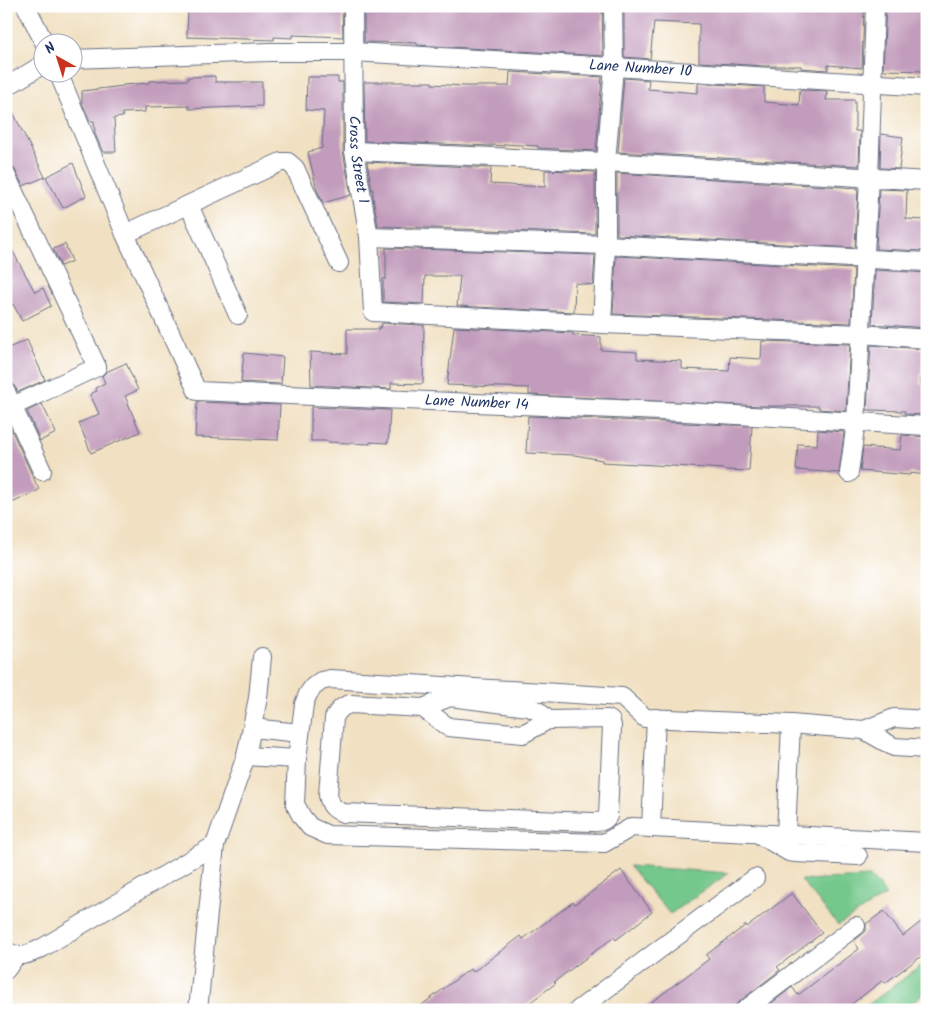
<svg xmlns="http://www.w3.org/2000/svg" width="933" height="1016" viewBox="0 0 933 1016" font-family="Kalam,sans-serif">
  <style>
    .green { fill: #75c88b; stroke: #487c74 }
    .building { fill: #c29cbc }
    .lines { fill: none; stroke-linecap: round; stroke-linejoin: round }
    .minor-casing { stroke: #666d81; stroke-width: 20 }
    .minor { stroke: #fff; stroke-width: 18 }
    .labels { text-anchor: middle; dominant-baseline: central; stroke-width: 4; stroke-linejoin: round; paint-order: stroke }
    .street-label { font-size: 15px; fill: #1b2f5e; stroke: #fff }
  </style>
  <rect width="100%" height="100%" fill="#fff"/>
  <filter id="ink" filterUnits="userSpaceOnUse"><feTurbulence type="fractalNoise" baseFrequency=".02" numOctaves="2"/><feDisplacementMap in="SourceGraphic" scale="10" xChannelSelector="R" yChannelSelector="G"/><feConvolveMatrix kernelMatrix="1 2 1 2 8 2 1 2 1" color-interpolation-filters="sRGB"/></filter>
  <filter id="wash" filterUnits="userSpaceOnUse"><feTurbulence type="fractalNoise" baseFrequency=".0096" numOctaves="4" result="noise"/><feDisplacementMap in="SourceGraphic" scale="20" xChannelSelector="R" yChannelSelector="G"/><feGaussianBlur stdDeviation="1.12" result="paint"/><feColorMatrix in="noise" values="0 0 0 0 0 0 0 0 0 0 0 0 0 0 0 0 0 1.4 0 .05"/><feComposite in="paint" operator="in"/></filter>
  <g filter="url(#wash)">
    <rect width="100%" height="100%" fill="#f1e0c1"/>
    <path class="green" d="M 629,866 L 729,873 L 670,914 Z
      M 871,877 L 886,895 L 838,925 L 801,880 Z
      M 927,961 L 927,991 L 902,1010 L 861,1010 Z"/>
    <g id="blocks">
      <path class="building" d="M 188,6 L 298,9 L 298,7 L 342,8 L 343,37 L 293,35 L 293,38 L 274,37 L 274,40 L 187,37 Z
        M 364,6 L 602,6 L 603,56 L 417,45 L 417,43 L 364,42 Z
        M 624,6 L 864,6 L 862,68 L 828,65 L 828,70 L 801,68 L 801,66 L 765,66 L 699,62 L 699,24 L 654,22 L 650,59 L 624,57 Z
        M 886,6 L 927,6 L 927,71 L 883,70 Z
        M 510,72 L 602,77 L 596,151 L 538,148 L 538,146 L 504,144 L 504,146 L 492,145 L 492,146 L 365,141 L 364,82 L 432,82 L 432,84 L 464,86 L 509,86 Z
        M 215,76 L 215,82 L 262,82 L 262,106 L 189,109 L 189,106 L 145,107 L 145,112 L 122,113 L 123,117 L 114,118 L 116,152 L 103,152 L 95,134 L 94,121 L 90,121 L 82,103 L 82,91 L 123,86 L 123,85 L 149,83 L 149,81 L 188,80 L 188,77 Z
        M 307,77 L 338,77 L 338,82 L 343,82 L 343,151 L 351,195 L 323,203 L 317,190 L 308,152 L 322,148 L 324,111 L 306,110 Z
        M 624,78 L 649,80 L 648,89 L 698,93 L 698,83 L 764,87 L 764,102 L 799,105 L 800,90 L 827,91 L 826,100 L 855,100 L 855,131 L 860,131 L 859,166 L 618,152 Z
        M 6,98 L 45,177 L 23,186 L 15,170 L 12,166 L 6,164 Z
        M 881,134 L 903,137 L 899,169 L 880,168 Z
        M 367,162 L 491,168 L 490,184 L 545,187 L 545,170 L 595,172 L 595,234 L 378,226 L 373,197 L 373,189 L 372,190 Z
        M 73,163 L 86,196 L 63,208 L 46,177 Z
        M 617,173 L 858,188 L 855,248 L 617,235 Z
        M 879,189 L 907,190 L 906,219 L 927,220 L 927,251 L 876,249 Z
        M 6,239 L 35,292 L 43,288 L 51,306 L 22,321 L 13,304 L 6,307 Z
        M 65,244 L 72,261 L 61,266 L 53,249 Z
        M 386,248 L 595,255 L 593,285 L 575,283 L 574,312 L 457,306 L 460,276 L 425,276 L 424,304 L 383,302 L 383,279 L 386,279 Z
        M 616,256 L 854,269 L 851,323 L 613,314 Z
        M 875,270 L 927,273 L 927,328 L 872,324 Z
        M 382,323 L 424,325 L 423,384 L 391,383 L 391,389 L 311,385 L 310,352 L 347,354 L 347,329 L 379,329 L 379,327 L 381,327 Z
        M 454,327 L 573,333 L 573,335 L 601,337 L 601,350 L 637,352 L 637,359 L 682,361 L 682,369 L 729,371 L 730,357 L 761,359 L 762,341 L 850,344 L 846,411 L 819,409 L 819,406 L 760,406 L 529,395 L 529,388 L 447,385 Z
        M 27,340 L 45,380 L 18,392 L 13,384 L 6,381 L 6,349 Z
        M 871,345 L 923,349 L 920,384 L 927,384 L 927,415 L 905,414 L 905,411 L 867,410 Z
        M 244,353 L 283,357 L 281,384 L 241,382 Z
        M 126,363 L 138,390 L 125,396 L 140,432 L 91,453 L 79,423 L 99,414 L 90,394 L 97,391 L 95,388 L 105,383 L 102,376 L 106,372 Z
        M 197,402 L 280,405 L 278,440 L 195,437 Z
        M 42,404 L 56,433 L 40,441 L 27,411 Z
        M 311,407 L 390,410 L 388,443 L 370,442 L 370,444 L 328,442 L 328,441 L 311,441 Z
        M 528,416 L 752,426 L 749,471 L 724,470 L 724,469 L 602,462 L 602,460 L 575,455 L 526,453 Z
        M 6,418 L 39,490 L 12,503 L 6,491 Z
        M 818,430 L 844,432 L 839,473 L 796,470 L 798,444 L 817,445 Z
        M 902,435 L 927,437 L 927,475 L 910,473 L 910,475 L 860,471 L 863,447 L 900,450 Z
        M 621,870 L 652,912 L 616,940 L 614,937 L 554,982 L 556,983 L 520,1010 L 415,1010 L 470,969 L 473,972 L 521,936 L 523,939 L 573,902 L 575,904 Z
        M 792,893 L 822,933 L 777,967 L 780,970 L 739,1002 L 735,1005 L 735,1010 L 641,1010 L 709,959 L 706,955 L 746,925 L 747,927 Z
        M 884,911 L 903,936 L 927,917 L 927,952 L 885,983 L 883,980 L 844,1010 L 763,1010 L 792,987 L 798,995 L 859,949 L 854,941 L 866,931 L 866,924 Z"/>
    </g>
  </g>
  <g filter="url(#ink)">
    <use href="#blocks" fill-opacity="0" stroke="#666d81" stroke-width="1"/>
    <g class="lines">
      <defs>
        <g id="minor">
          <path d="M 26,6 L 44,42"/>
          <path id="s1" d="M 353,6 L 354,151 L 369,237 L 373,312 L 602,324 L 861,334 L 927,339"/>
          <path id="s2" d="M 72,59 L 270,52 L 353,52 L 614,67 L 927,87"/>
          <path id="s3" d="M 58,72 L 125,234 L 197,391 L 685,412 L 927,426"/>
          <path d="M 6,87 L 42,65"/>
          <path d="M 354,151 L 606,162 L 927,181"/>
          <path d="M 6,175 L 97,367 L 13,406"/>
          <path d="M 189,205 L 238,315"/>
          <path d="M 125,234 L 281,162 L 288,162 L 295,168 L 339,263"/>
          <path d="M 369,237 L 606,245 L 927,262"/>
          <path d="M 602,324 L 606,245 L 606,162 L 614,67 L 613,6"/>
          <path d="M 6,392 L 42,471"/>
          <path d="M 849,473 L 856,422 L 869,178 L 875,6"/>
          <path d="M 450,697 L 529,707 L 538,711 L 548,720 L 608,719 L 611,721 L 612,726 L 608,816 C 604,822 599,822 592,822 L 343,813 C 333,809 330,805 328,795 L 334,718 C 338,710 342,706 350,704 L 423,708 Z"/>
          <path d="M 423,708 L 448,727 L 523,734 L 548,720"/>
          <path d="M 927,720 L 894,718 L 864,730 L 791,724 L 645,718 L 622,697 L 330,679 L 321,681 L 313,687 L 308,694 L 304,704 L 297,759 L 295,804 L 302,817 L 310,827 L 328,835 L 604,843 L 632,827 L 927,842"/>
          <path d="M 252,728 L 300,733"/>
          <path d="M 864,730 L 894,747 L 927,749"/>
          <path d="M 246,756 L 297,759"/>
          <path d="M 651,828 L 656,718"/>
          <path d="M 760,835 L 789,852 L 796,853 L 858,856"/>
          <path d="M 786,835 L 791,724"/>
          <path d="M 6,951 C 19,959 30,954 42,948 L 215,845"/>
          <path d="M 6,970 L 16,956"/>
          <path d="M 198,1010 L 215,845 L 246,756 L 258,698 L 262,657"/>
          <path d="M 578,1010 L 755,878"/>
          <path d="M 745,1010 L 856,926"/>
        </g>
      </defs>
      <use href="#minor" class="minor-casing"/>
      <use href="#minor" class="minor"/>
    </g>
  </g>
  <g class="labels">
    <g class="street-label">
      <text stroke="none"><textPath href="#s2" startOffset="569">Lane Number 10</textPath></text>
      <text stroke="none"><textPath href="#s1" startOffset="154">Cross Street 1</textPath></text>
      <text stroke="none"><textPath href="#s3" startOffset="628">Lane Number 14</textPath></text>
    </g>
  </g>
  <rect width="933" height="1016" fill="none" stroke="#fff" stroke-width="25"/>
  <g transform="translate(58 58) rotate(321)"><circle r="24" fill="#ffffff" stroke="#a4acbf"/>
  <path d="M0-4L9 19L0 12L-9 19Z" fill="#c8321e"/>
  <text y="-8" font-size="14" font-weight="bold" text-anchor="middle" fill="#1b2f5e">N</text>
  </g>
</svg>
